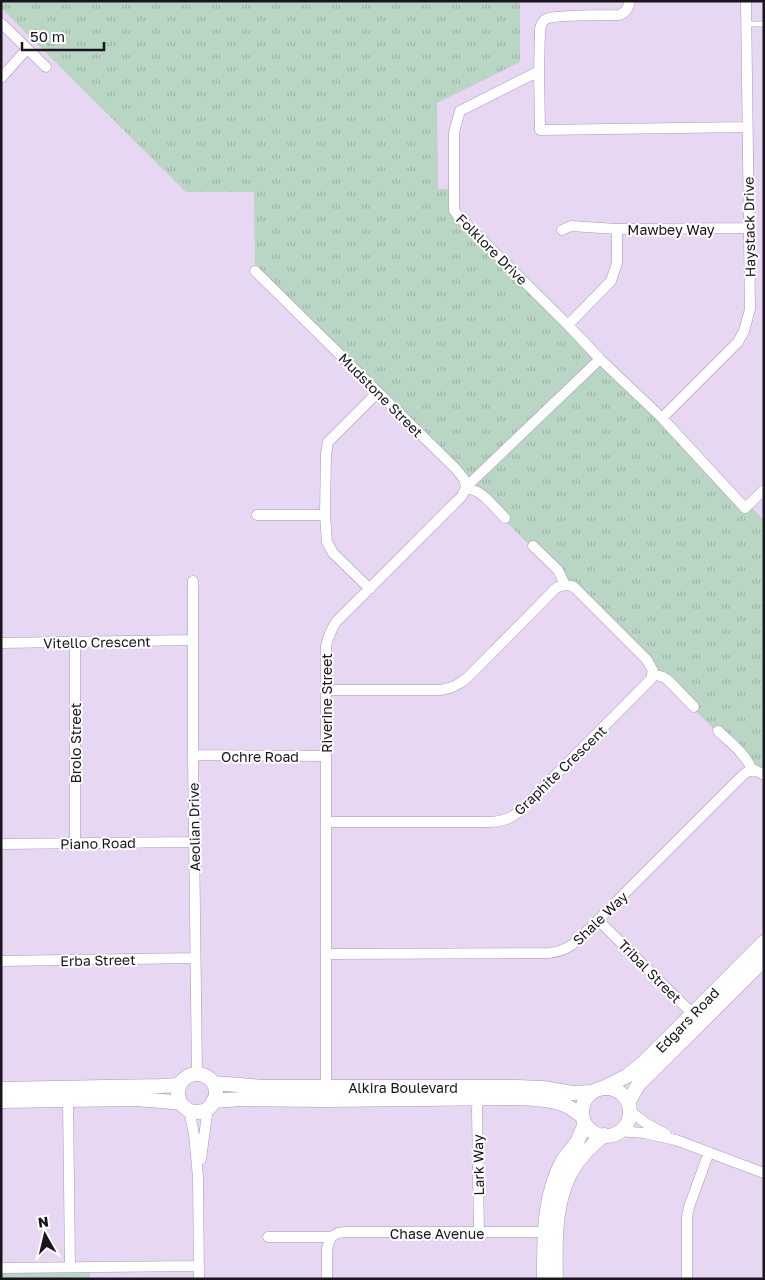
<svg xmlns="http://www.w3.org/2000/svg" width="765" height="1280" viewBox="0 0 765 1280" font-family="'Golos Text',sans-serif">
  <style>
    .park { fill: url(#park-tufts) }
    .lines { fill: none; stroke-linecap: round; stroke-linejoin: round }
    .lane-casing { stroke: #a99ab5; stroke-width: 6 }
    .street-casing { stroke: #a99ab5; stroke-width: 11 }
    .secondary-casing { stroke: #a99ab5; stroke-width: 15 }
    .lane { stroke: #fff; stroke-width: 5 }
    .street { stroke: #fff; stroke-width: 10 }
    .secondary { stroke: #fff; stroke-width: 14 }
    .labels { text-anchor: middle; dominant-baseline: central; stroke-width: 4; stroke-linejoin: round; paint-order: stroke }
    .street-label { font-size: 14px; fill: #19141d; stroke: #fff }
  </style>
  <defs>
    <pattern id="park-tufts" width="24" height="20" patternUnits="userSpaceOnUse" patternTransform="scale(1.25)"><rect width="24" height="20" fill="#b9d5c4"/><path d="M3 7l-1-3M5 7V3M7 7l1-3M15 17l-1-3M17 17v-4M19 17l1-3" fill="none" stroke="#9eb6a8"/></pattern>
  </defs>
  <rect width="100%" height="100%" fill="#e7d7f3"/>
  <path class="park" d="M 1,1 L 520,1 L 520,62 L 437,103 L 438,189 L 454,189 L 458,216 L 764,520 L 764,779 L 255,271 L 254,192 L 186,192 L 1,8 Z
    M 90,1271 L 90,1279 L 1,1279 L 1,1272 Z"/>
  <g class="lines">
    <defs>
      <path id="lane" d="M 746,24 L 764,24"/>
      <path id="street" d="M 1,23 L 46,67
        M 539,71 L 540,29 C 541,25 542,21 546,19 C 553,15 607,15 619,15 C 626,12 628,9 630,1
        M 1,78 L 27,49
        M 747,127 L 540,130 L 539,71 L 460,111 L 454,132 L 454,210 L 458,216 L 568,325 L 600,359 L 662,418 L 745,508 L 764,490
        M 562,230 L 571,226 L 617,229
        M 255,271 L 456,469 L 464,479 L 466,487 L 478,492 L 486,498 L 505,518
        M 568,325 L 611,281 L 617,263 L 617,229 L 749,228
        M 662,418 L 738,342 L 744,331 L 750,309 L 746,1
        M 257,515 L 325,515
        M 193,581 L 193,755 L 197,1074
        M 370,589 L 333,553 L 327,542 L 325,515 L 326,454 L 328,442 L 378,392
        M 75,642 L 75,843
        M 1,643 L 193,640
        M 653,674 L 663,677 L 668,680 L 694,707
        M 326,690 L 440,690 C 452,688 459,685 468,677 L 555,589 L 558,587 L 565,585
        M 718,731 C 731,743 746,754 752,770
        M 193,755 L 326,756
        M 326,822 L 491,822 C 504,821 512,818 522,809 L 651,679 L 653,671 L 647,660 L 575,588 L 572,586 L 565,585 L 558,570 L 533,546
        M 1,844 L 194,842
        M 598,920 L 697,1018
        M 327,954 L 549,953 C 567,951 574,944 587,931 L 743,775 L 747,772 L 755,770 L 764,775
        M 1,961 L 195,958
        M 326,1094 L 326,646 C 328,637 331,630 336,622 L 462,496 L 466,487 L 600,359
        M 478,1098 L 477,1110 L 479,1233
        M 68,1100 L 70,1267
        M 189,1110 L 194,1134 L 198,1177 L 199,1279
        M 630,1111 L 647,1124 L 666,1134
        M 619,1131 L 644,1133 L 676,1140 L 764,1173
        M 201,1159 L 208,1107
        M 268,1237 L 331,1237 L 338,1233 L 345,1232 L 544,1232
        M 1,1268 L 198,1266
        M 327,1279 L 327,1248 L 331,1237
        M 687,1279 L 687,1217 L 689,1207 L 709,1152"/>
      <path id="secondary" d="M178 1093a19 19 0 1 1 38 0a19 19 0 1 1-38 0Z
        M 213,1083 L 264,1087 L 516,1087 L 543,1088 L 572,1093 L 592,1092
        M 603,1088 L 627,1076 L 643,1063 L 764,942
        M582 1112a24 24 0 1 1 48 0a24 24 0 1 1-48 0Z
        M 1,1089 L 160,1086 L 179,1085
        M 1,1101 L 134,1099 L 163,1101 L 181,1103
        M 213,1101 L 242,1099 L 326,1100 L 518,1098 C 534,1099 554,1099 569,1107 C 573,1110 578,1113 582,1116
        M 628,1103 L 638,1085 L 764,960
        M 544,1279 C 544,1239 543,1196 563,1160 C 567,1154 573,1148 577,1142 C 580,1136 582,1130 585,1124
        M 556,1279 C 555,1244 554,1200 573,1169 C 581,1155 592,1145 604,1135"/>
    </defs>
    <use href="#lane" class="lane-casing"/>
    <use href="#street" class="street-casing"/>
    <use href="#secondary" class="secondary-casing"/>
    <use href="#lane" class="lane"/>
    <use href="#street" class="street"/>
    <use href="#secondary" class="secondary"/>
  </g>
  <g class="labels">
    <g class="street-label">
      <text transform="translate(749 227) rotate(-91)">Haystack Drive</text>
      <text x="671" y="229">Mawbey Way</text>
      <text transform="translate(492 249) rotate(45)">Folklore Drive</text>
      <text transform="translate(381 395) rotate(45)">Mudstone Street</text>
      <text transform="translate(97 642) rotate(-1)">Vitello Crescent</text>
      <text transform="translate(326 703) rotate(-90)">Riverine Street</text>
      <text transform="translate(75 743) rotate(-90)">Brolo Street</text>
      <text x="260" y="756">Ochre Road</text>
      <text transform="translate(560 770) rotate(-44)">Graphite Crescent</text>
      <text transform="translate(194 827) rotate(-91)">Aeolian Drive</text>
      <text transform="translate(98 843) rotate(-1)">Piano Road</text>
      <text transform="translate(600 918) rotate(-44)">Shale Way</text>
      <text transform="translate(98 960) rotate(-1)">Erba Street</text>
      <text transform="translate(650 971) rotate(45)">Tribal Street</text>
      <text transform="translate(687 1020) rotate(-46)">Edgars Road</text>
      <text x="403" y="1087">Alkira Boulevard</text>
      <text transform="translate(478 1165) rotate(-91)">Lark Way</text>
      <text x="437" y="1233">Chase Avenue</text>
    </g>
  </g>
  <rect width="765" height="1280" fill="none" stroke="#19141d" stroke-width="5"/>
  <g transform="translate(45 1235) rotate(352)" stroke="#ffffff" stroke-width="4" paint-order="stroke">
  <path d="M0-4L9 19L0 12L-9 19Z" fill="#19141d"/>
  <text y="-8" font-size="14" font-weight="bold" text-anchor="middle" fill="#19141d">N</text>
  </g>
  <path d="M22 42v8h82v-8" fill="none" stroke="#19141d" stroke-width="2.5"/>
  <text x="30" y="42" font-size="15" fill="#19141d" stroke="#ffffff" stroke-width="4" paint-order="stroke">50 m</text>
</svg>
